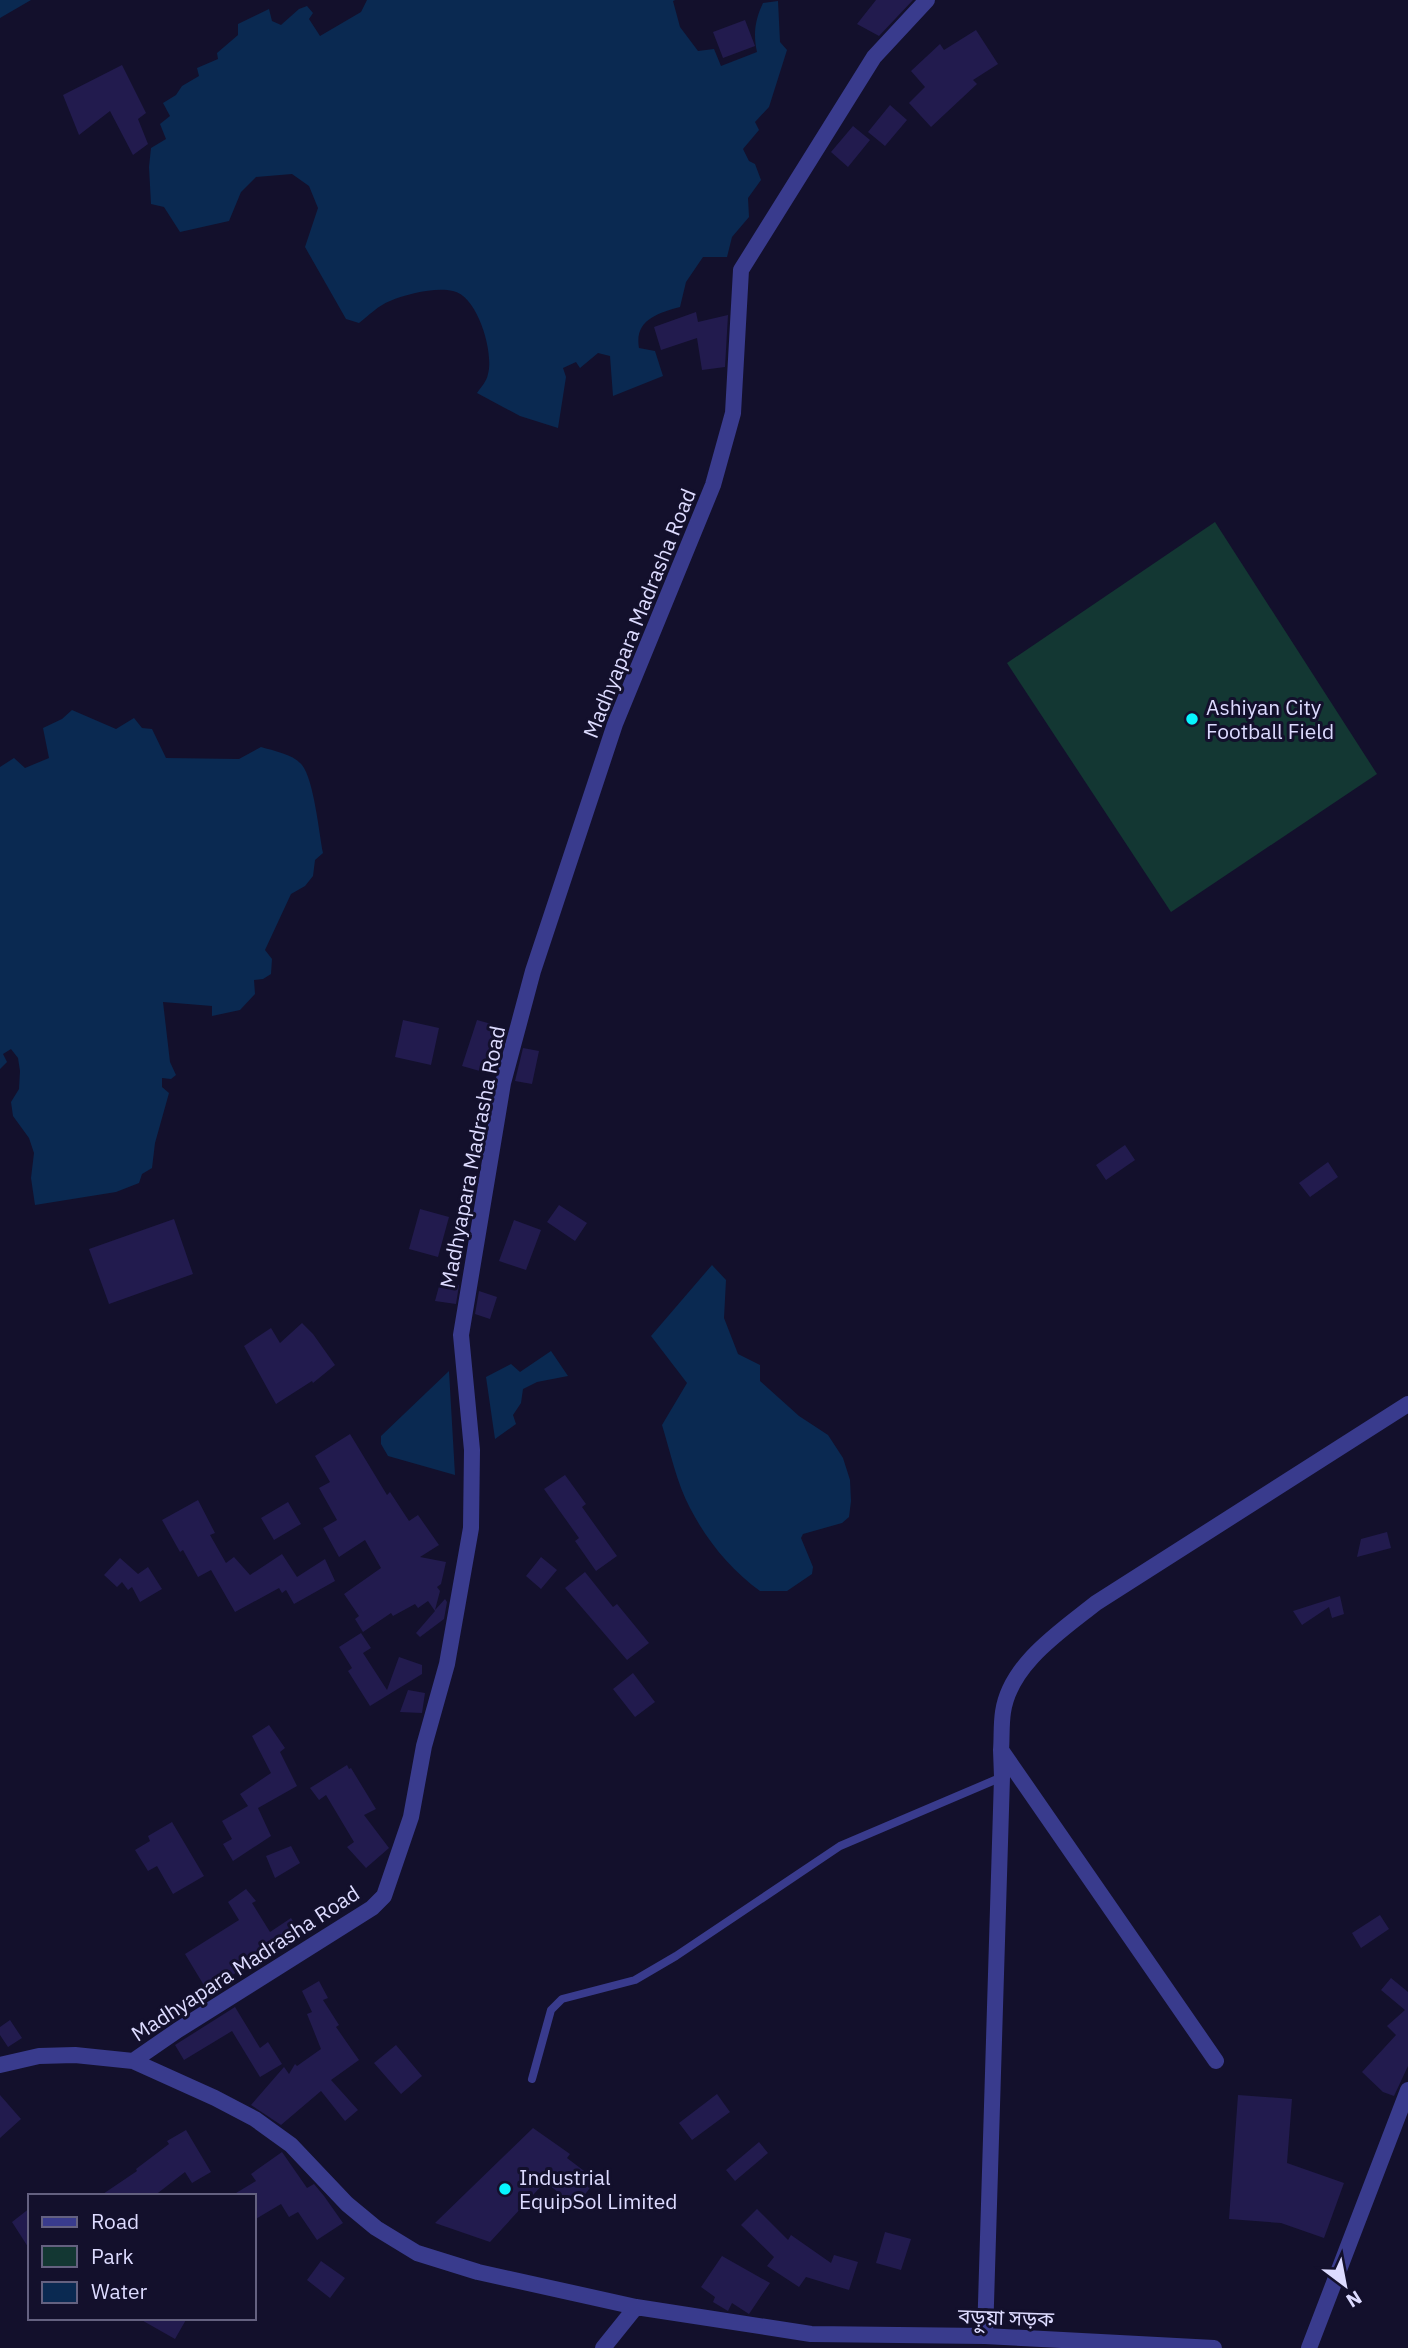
<svg xmlns="http://www.w3.org/2000/svg" width="1408" height="2348" viewBox="0 0 1408 2348" font-family="'IBM Plex Sans','Noto Sans Bengali',sans-serif">
  <style>
    .green { fill: #133733 }
    .water { fill: #0a2951 }
    .building { fill: #221b4e }
    .lines { fill: none; stroke-linecap: round; stroke-linejoin: round }
    .lane { stroke: #393b8d; stroke-width: 8 }
    .street { stroke: #393b8d; stroke-width: 16 }
    .poi-dot { fill: #07f5ff; stroke: #13102c; stroke-width: 2.5 }
    .labels { text-anchor: middle; dominant-baseline: central; stroke-width: 6; stroke-linejoin: round; paint-order: stroke }
    .street-label { font-size: 21px; fill: #dddbff; stroke: #13102c }
    .poi-label { font-size: 21px; fill: #dddbff; stroke: #13102c; text-anchor: start }
  </style>
  <rect width="100%" height="100%" fill="#13102c"/>
  <path class="green" d="M 1215,522 L 1377,774 L 1171,912 L 1007,663 Z"/>
  <path class="water" d="M 0,0 L 31,0 L 0,18 Z
    M 367,0 L 675,0 L 673,1 L 680,27 L 698,51 L 714,49 L 721,66 L 757,52 C 753,34 755,20 763,3 L 778,1 L 780,42 L 787,50 L 769,107 L 755,122 L 759,130 L 743,149 L 749,161 L 755,164 L 761,180 L 748,198 L 749,217 L 732,237 L 727,257 L 703,257 L 686,282 L 680,307 C 658,313 634,320 639,348 L 655,351 L 663,376 L 613,396 L 610,356 L 598,353 L 580,368 L 576,362 L 563,368 L 566,377 L 558,428 L 520,416 L 477,393 C 481,387 487,381 488,374 C 494,353 478,296 453,291 C 435,287 407,294 390,301 C 379,305 368,316 359,323 L 346,319 L 305,247 L 318,208 L 309,186 L 292,174 L 256,177 L 241,192 L 229,221 L 180,232 L 164,207 L 151,204 L 149,167 L 151,148 L 166,139 L 160,124 L 170,116 L 163,103 L 176,95 L 182,86 L 199,76 L 197,68 L 218,59 L 217,53 L 238,35 L 238,24 L 269,9 L 272,21 L 281,25 L 299,9 L 307,6 L 313,13 L 309,19 L 320,36 L 361,12 Z
    M 72,710 L 116,729 L 134,718 L 142,728 L 152,729 L 166,758 L 239,759 L 261,747 C 274,751 293,754 302,765 C 314,780 319,833 323,853 L 315,860 L 313,876 L 305,886 L 291,894 L 265,950 L 272,959 L 271,974 L 263,979 L 254,980 L 255,994 L 240,1010 L 212,1016 L 212,1006 L 163,1002 L 170,1062 L 176,1075 L 171,1079 L 162,1078 L 162,1087 L 169,1093 L 155,1143 L 152,1168 L 142,1174 L 139,1183 L 116,1192 L 35,1205 L 31,1178 L 34,1153 L 29,1138 L 13,1116 L 11,1102 L 19,1089 L 20,1071 L 18,1058 L 11,1049 L 3,1054 L 7,1062 L 0,1069 L 0,767 L 14,758 L 25,768 L 49,758 L 43,728 L 62,719 Z
    M 712,1265 L 726,1280 L 724,1318 L 738,1354 L 760,1365 L 760,1381 L 799,1416 L 828,1435 L 843,1458 L 850,1480 L 851,1501 L 849,1517 L 842,1523 L 803,1534 L 801,1538 L 813,1567 L 812,1574 L 787,1591 L 760,1591 C 731,1570 707,1541 690,1508 C 677,1484 670,1451 662,1425 L 687,1383 L 651,1336 Z
    M 551,1351 L 568,1376 L 537,1382 L 523,1389 L 521,1403 L 513,1415 L 516,1424 L 495,1439 L 486,1377 L 511,1364 L 520,1372 Z
    M 449,1371 L 455,1475 L 388,1456 L 381,1444 L 381,1436 Z"/>
  <path class="building" d="M 876,0 L 913,0 L 879,36 L 857,24 Z
    M 745,20 L 755,46 L 723,58 L 713,32 Z
    M 976,30 L 998,64 L 973,80 L 977,84 L 931,127 L 909,103 L 925,87 L 911,71 L 940,44 L 944,50 Z
    M 122,65 L 146,113 L 138,119 L 148,144 L 133,155 L 110,111 L 79,135 L 63,95 Z
    M 890,105 L 907,120 L 885,146 L 868,132 Z
    M 853,126 L 870,140 L 848,167 L 831,152 Z
    M 696,312 L 698,322 L 728,315 L 725,367 L 702,370 L 697,338 L 661,350 L 654,327 Z
    M 403,1020 L 439,1028 L 431,1065 L 395,1057 Z
    M 477,1020 L 502,1027 L 498,1042 L 503,1043 L 494,1075 L 462,1066 Z
    M 523,1048 L 539,1051 L 532,1084 L 515,1081 Z
    M 1125,1145 L 1135,1160 L 1106,1180 L 1096,1165 Z
    M 1328,1162 L 1338,1177 L 1310,1197 L 1299,1183 Z
    M 559,1205 L 587,1223 L 575,1241 L 547,1222 Z
    M 420,1209 L 449,1217 L 438,1257 L 409,1249 Z
    M 174,1219 L 193,1274 L 109,1304 L 89,1249 Z
    M 514,1220 L 541,1230 L 526,1270 L 499,1261 Z
    M 441,1279 L 459,1285 L 456,1304 L 435,1301 Z
    M 479,1291 L 497,1297 L 490,1319 L 475,1314 Z
    M 302,1323 L 313,1334 L 335,1365 L 313,1383 L 312,1381 L 276,1404 L 244,1346 L 271,1328 L 280,1343 Z
    M 350,1434 L 387,1495 L 390,1492 L 409,1521 L 418,1515 L 439,1545 L 420,1557 L 446,1562 L 441,1584 L 437,1587 L 440,1591 L 435,1610 L 445,1599 L 447,1602 L 444,1619 L 420,1637 L 416,1633 L 435,1611 L 428,1601 L 418,1608 L 415,1604 L 393,1616 L 391,1613 L 363,1632 L 355,1619 L 359,1616 L 344,1594 L 381,1568 L 365,1540 L 339,1557 L 323,1528 L 337,1520 L 319,1488 L 330,1482 L 315,1456 Z
    M 565,1475 L 586,1504 L 582,1507 L 617,1556 L 596,1571 L 575,1541 L 579,1538 L 544,1489 Z
    M 198,1500 L 215,1533 L 210,1535 L 226,1563 L 234,1557 L 250,1575 L 282,1554 L 297,1577 L 325,1559 L 335,1581 L 294,1604 L 286,1590 L 282,1593 L 279,1588 L 235,1612 L 211,1570 L 198,1577 L 183,1550 L 180,1552 L 162,1520 Z
    M 288,1502 L 301,1524 L 274,1540 L 261,1518 Z
    M 1387,1532 L 1391,1548 L 1357,1557 L 1361,1539 Z
    M 541,1557 L 557,1570 L 541,1589 L 526,1576 Z
    M 120,1558 L 138,1574 L 148,1567 L 162,1589 L 140,1602 L 132,1587 L 128,1590 L 122,1582 L 117,1587 L 104,1575 Z
    M 585,1572 L 613,1607 L 617,1604 L 649,1643 L 627,1660 L 565,1588 Z
    M 1340,1596 L 1344,1614 L 1332,1618 L 1329,1607 L 1302,1625 L 1293,1611 Z
    M 361,1633 L 371,1648 L 363,1653 L 387,1690 L 399,1657 L 422,1665 L 422,1674 L 370,1706 L 348,1671 L 352,1668 L 339,1647 Z
    M 633,1673 L 655,1702 L 635,1717 L 613,1689 Z
    M 408,1690 L 425,1693 L 422,1713 L 400,1712 Z
    M 269,1725 L 285,1748 L 280,1752 L 297,1786 L 258,1808 L 271,1836 L 233,1861 L 223,1844 L 232,1839 L 222,1821 L 248,1806 L 240,1794 L 271,1773 L 252,1736 Z
    M 347,1765 L 349,1769 L 351,1768 L 376,1809 L 364,1815 L 389,1848 L 366,1868 L 347,1847 L 354,1842 L 326,1795 L 319,1800 L 310,1788 Z
    M 172,1822 L 204,1876 L 173,1894 L 157,1866 L 148,1871 L 135,1850 L 150,1841 L 148,1836 Z
    M 291,1846 L 300,1863 L 275,1878 L 266,1856 Z
    M 246,1889 L 256,1901 L 252,1903 L 270,1932 L 291,1918 L 299,1931 L 278,1946 L 279,1948 L 220,1982 L 224,1989 L 211,1997 L 185,1954 L 239,1920 L 228,1902 Z
    M 1380,1915 L 1389,1929 L 1361,1948 L 1352,1933 Z
    M 1391,1978 L 1408,1992 L 1408,2066 L 1394,2096 L 1383,2092 L 1362,2072 L 1396,2035 L 1387,2026 L 1405,2010 L 1381,1990 Z
    M 319,1981 L 328,1998 L 323,2000 L 339,2025 L 336,2027 L 359,2060 L 331,2080 L 358,2110 L 345,2121 L 321,2091 L 281,2125 L 251,2105 L 284,2067 L 289,2074 L 295,2064 L 297,2066 L 321,2049 L 307,2014 L 312,2012 L 302,1991 Z
    M 235,2007 L 260,2048 L 268,2042 L 282,2064 L 260,2077 L 232,2031 L 184,2060 L 175,2045 Z
    M 10,2020 L 22,2038 L 8,2047 L 0,2035 L 0,2027 Z
    M 396,2045 L 422,2076 L 401,2094 L 374,2063 Z
    M 717,2094 L 730,2112 L 692,2140 L 679,2123 Z
    M 0,2095 L 21,2119 L 0,2138 Z
    M 1238,2095 L 1292,2099 L 1287,2163 L 1344,2183 L 1324,2238 L 1281,2223 L 1229,2219 Z
    M 533,2128 L 570,2154 L 567,2158 L 596,2180 L 576,2206 L 545,2182 L 490,2242 L 435,2223 Z
    M 186,2130 L 211,2172 L 192,2183 L 185,2172 L 154,2196 L 100,2196 L 137,2171 L 136,2169 L 169,2144 L 167,2141 Z
    M 759,2142 L 768,2153 L 735,2181 L 726,2170 Z
    M 282,2152 L 307,2188 L 314,2184 L 324,2196 L 343,2223 L 317,2240 L 298,2212 L 289,2217 L 281,2204 L 254,2220 L 254,2196 L 231,2196 L 256,2181 L 251,2174 Z
    M 30,2208 L 30,2250 L 12,2222 Z
    M 757,2209 L 788,2240 L 791,2235 L 831,2263 L 834,2255 L 858,2262 L 849,2290 L 806,2277 L 799,2287 L 767,2266 L 774,2257 L 741,2225 Z
    M 885,2232 L 911,2239 L 901,2270 L 876,2263 Z
    M 722,2256 L 770,2283 L 749,2314 L 732,2303 L 728,2311 L 713,2302 L 715,2297 L 701,2287 Z
    M 321,2261 L 345,2278 L 330,2298 L 307,2280 Z
    M 138,2318 L 187,2318 L 175,2339 Z"/>
  <g class="lines">
    <path class="lane" d="M 532,2079 L 551,2010 L 562,1999 L 635,1980 L 676,1956 L 840,1846 L 1002,1777"/>
    <path class="street" d="M 1001,1750 C 1002,1738 1001,1725 1003,1712 C 1010,1664 1061,1631 1096,1603 L 1408,1404
      M 133,2061 L 178,2030 L 372,1908 L 384,1896 L 411,1817 L 424,1746 L 447,1664 L 471,1528 L 472,1450 L 461,1335 L 503,1083 L 533,971 L 615,724 L 713,485 L 733,413 L 741,270 L 874,57 L 927,0
      M 0,2065 L 39,2056 L 75,2055 L 133,2061 L 215,2098 L 255,2119 L 291,2145 L 347,2204 L 376,2228 L 417,2253 L 478,2272 L 636,2307 L 811,2334 L 985,2336 L 1214,2348
      M 985,2336 L 1002,1777 L 1001,1750 L 1216,2061
      M 603,2348 L 636,2307
      M 1309,2348 L 1408,2090"/>
  </g>
  <g class="poi-dot">
    <circle cx="1192" cy="719" r="7"/>
    <circle cx="505" cy="2189" r="7"/>
  </g>
  <g class="labels">
    <g class="street-label">
      <text transform="translate(639 613) rotate(-68)">Madhyapara Madrasha Road</text>
      <text transform="translate(472 1157) rotate(-79)">Madhyapara Madrasha Road</text>
      <text transform="translate(245 1963) rotate(-33)">Madhyapara Madrasha Road</text>
      <text transform="translate(1006 2317) rotate(2)">বড়ুয়া সড়ক</text>
    </g>
    <g class="poi-label">
      <text x="1206" y="707">Ashiyan City<tspan x="1206" dy="24">Football Field</tspan></text>
      <text x="519" y="2177">Industrial<tspan x="519" dy="24">EquipSol Limited</tspan></text>
    </g>
  </g>
  <rect x="28" y="2194" width="228" height="126" fill="#13102c" stroke="#646180" stroke-width="2"/>
  <rect x="42" y="2217" width="35" height="10" fill="#393b8d" stroke="#646180" stroke-width="2"/>
  <text x="91" y="2229" font-size="21" fill="#dddbff">Road</text>
  <rect x="42" y="2246" width="35" height="21" fill="#133733" stroke="#646180" stroke-width="2"/>
  <text x="91" y="2264" font-size="21" fill="#dddbff">Park</text>
  <rect x="42" y="2282" width="35" height="21" fill="#0a2951" stroke="#646180" stroke-width="2"/>
  <text x="91" y="2299" font-size="21" fill="#dddbff">Water</text>
  <g transform="translate(1345 2285) rotate(148)" stroke="#13102c" stroke-width="5" paint-order="stroke">
  <path d="M0-5L12 26L0 18L-12 26Z" fill="#dddbff"/>
  <text y="-10" font-size="19" font-weight="bold" text-anchor="middle" fill="#dddbff">N</text>
  </g>
</svg>
